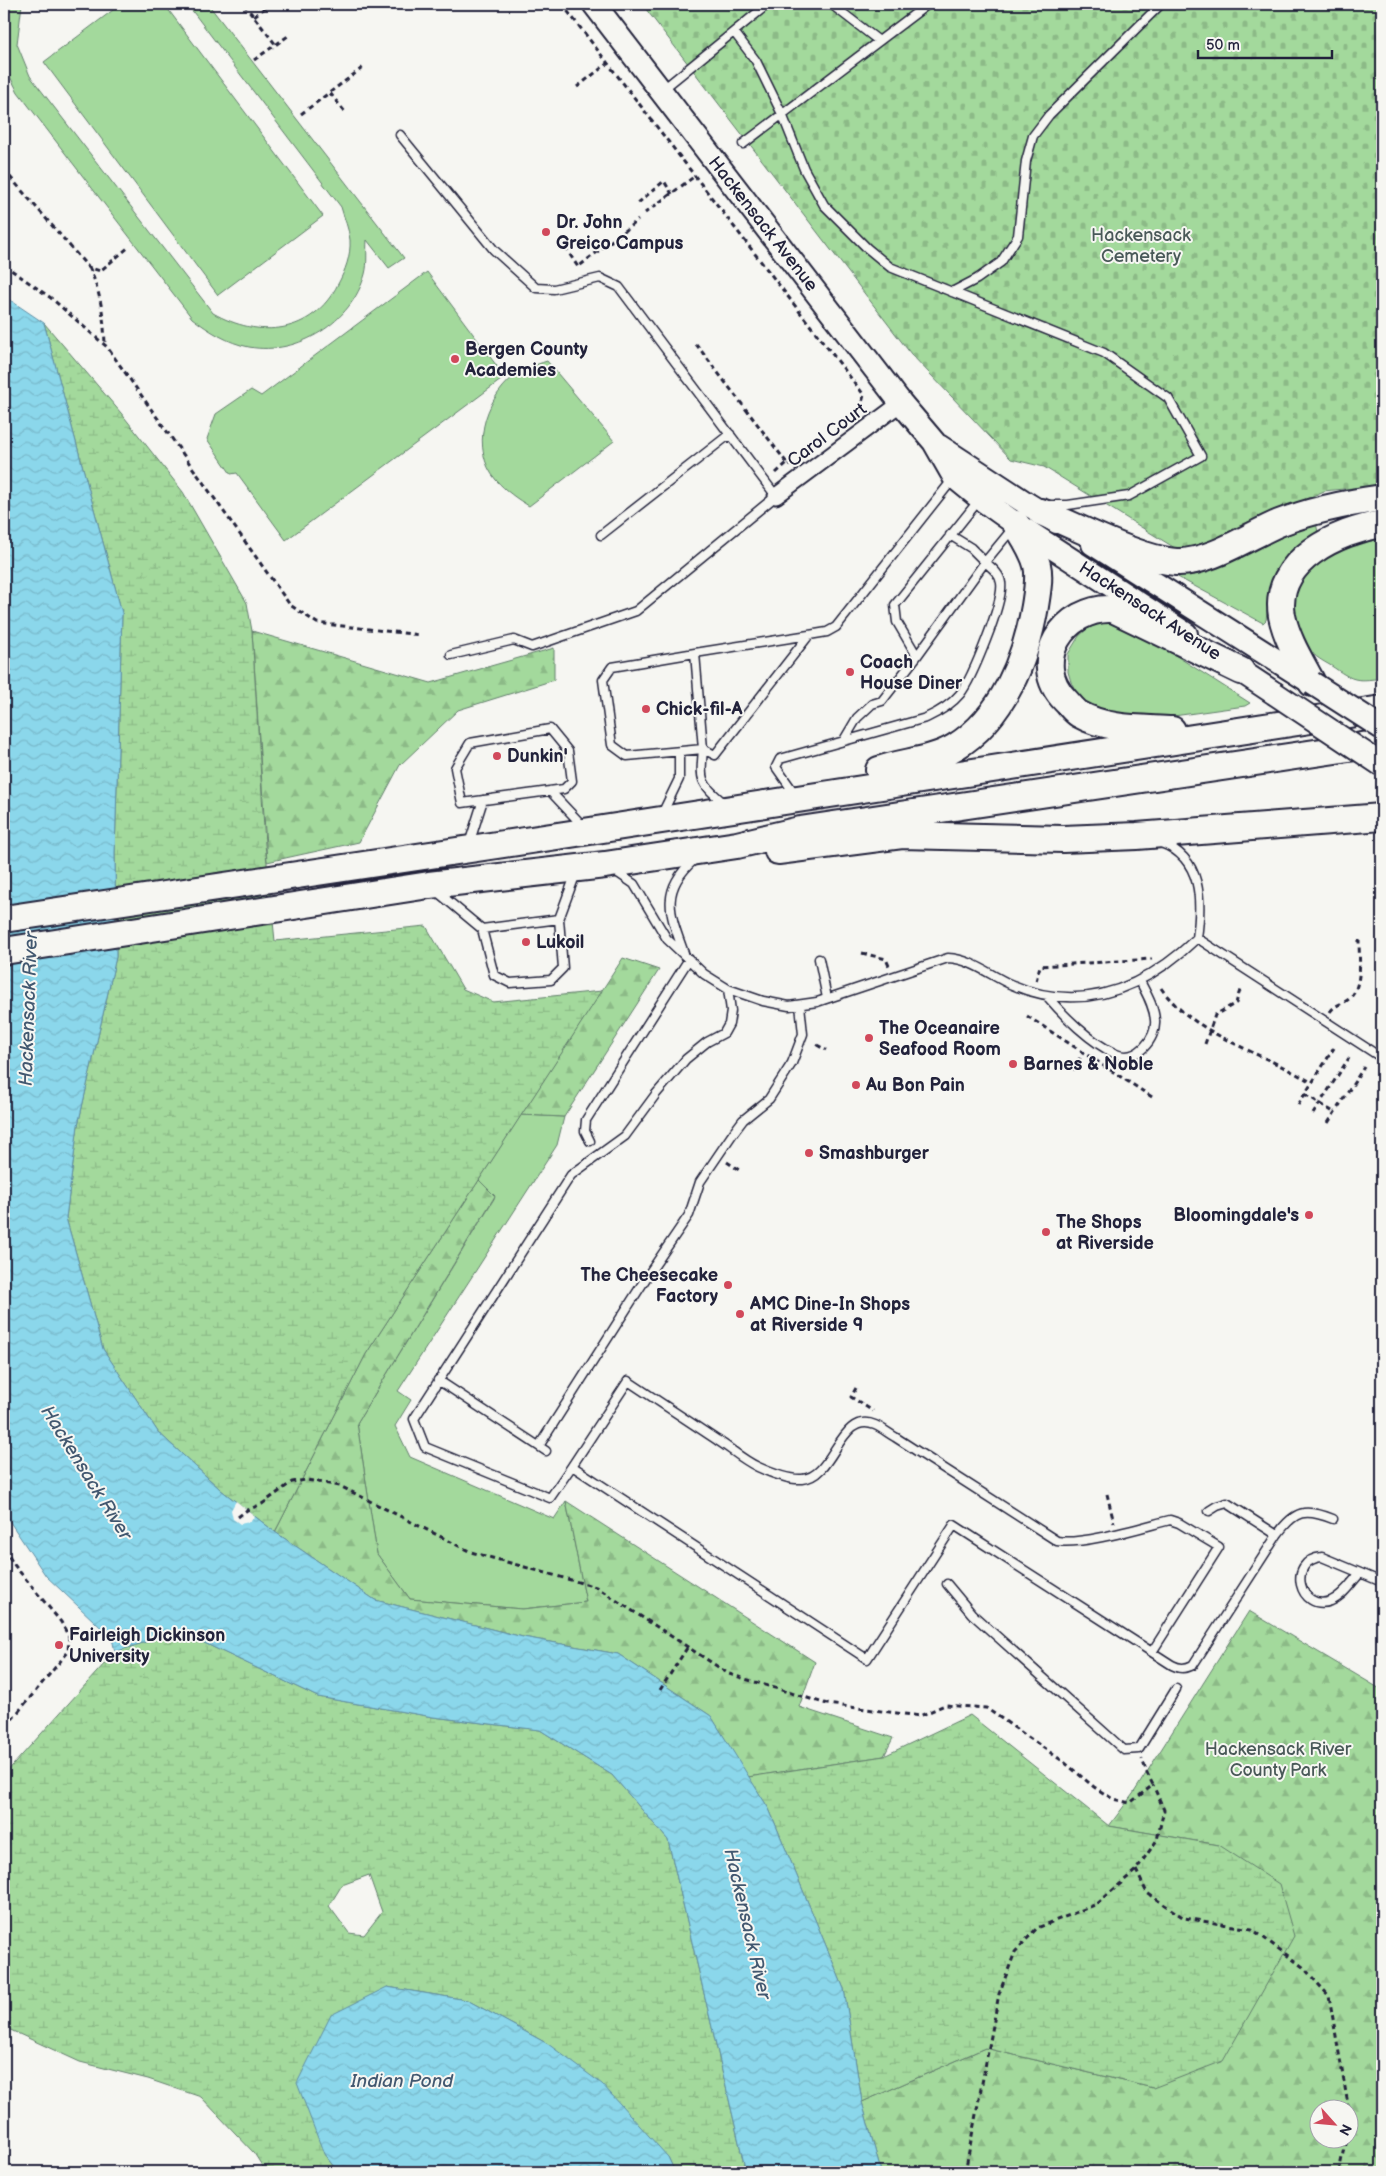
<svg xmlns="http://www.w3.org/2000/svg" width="1386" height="2176" viewBox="0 0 1386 2176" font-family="'Balsamiq Sans',sans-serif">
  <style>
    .green { fill: #a3d99c; stroke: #627e6c }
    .forest { fill: url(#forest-firs); stroke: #627e6c; fill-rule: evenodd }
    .wetland { fill: url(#wetland-marsh); stroke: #627e6c; fill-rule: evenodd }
    .cemetery { fill: url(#cemetery-stones); stroke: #627e6c }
    .water { fill: url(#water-waves); stroke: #618fa5 }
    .pier { fill: #f6f6f2 }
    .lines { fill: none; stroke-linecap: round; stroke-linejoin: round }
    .lane-casing { stroke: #22223b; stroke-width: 11 }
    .street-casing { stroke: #22223b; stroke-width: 19 }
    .primary-casing { stroke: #22223b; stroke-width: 26 }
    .highway-casing { stroke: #22223b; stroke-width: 30 }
    .path { stroke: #22223b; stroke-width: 3; stroke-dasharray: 5 4; stroke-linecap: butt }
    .lane { stroke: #f6f6f2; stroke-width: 8 }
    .street { stroke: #f6f6f2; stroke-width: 15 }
    .primary { stroke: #f6f6f2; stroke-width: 22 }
    .highway { stroke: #f6f6f2; stroke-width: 26 }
    .primary-bridge-casing { stroke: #22223b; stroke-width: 26; stroke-linecap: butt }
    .primary-bridge { stroke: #f6f6f2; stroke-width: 22 }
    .poi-dot { fill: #d1495b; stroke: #f6f6f2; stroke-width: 2 }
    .labels { text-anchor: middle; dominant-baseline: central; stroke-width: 4; stroke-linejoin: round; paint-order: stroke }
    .poi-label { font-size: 18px; font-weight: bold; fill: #22223b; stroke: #f6f6f2; text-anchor: start }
    .street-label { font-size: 18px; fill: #22223b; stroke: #f6f6f2 }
    .park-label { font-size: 18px; fill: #495958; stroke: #f6f6f2 }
    .water-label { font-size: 19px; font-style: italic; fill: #425870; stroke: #f6f6f2 }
  </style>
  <defs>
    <pattern id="forest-firs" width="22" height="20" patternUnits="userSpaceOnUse" patternTransform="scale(1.25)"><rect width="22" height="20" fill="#a3d99c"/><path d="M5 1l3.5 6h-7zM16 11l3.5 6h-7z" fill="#8cba87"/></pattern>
    <pattern id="wetland-marsh" width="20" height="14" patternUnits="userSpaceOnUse" patternTransform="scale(1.25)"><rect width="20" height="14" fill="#a3d99c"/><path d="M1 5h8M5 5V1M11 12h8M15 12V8" fill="none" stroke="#8cba87"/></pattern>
    <pattern id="cemetery-stones" width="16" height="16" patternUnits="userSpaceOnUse" patternTransform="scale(1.25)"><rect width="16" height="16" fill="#a3d99c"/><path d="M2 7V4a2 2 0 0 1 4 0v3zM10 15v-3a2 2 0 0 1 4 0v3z" fill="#8cba87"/></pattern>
    <pattern id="water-waves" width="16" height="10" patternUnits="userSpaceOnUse" patternTransform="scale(1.25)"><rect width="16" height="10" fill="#8bd7eb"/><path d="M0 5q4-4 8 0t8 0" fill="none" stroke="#78b8ca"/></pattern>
  </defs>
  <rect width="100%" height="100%" fill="#f6f6f2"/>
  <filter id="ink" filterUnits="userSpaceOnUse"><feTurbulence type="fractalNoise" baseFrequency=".02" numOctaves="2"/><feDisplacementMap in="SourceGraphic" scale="10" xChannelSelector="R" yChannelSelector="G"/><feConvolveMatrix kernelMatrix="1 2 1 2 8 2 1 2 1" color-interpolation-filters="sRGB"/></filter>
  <g filter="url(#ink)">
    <path class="green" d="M 5,4 L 22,4 L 17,44 L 30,76 L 213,313 C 259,339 312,335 338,284 C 345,271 351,256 350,240 C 349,229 344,218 341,207 L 187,4 L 208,4 L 404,258 L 389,268 L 367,240 C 366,251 368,263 365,274 C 352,322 298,356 249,347 C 228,343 209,331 192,318 L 18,92 L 6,69 L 4,58 Z
      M 121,4 L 164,4 L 323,216 L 218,295 L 44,62 Z
      M 427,272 L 505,377 L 286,540 L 237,473 L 231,474 L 207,439 L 216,414 L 251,390 L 261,396 Z
      M 547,361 L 614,441 L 529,506 C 517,499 506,491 496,480 C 470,449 484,401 513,377 C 522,369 535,365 547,361 Z
      M 1316,522 L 1318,533 C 1280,561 1271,571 1266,620 L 1263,623 L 1172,574 L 1173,570 L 1209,570 Z
      M 1382,538 L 1382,678 C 1374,679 1363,681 1355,679 C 1346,677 1337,669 1328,664 C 1310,654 1305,647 1298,627 C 1296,623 1293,618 1293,613 C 1289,570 1347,541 1382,538 Z
      M 1115,622 L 1131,627 L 1250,703 L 1245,706 L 1145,720 L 1119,720 L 1090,705 L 1078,695 L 1071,682 L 1068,672 L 1068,654 L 1079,636 L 1087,629 L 1097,624 Z
      M 521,1115 L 564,1117 L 557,1145 L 398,1391 L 411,1400 L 395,1426 L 410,1457 L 554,1519 L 566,1501 L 586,1602 L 522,1609 L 410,1599 L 377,1554 L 357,1423 L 495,1197 L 479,1180 Z"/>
    <path class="forest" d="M 252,631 L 431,683 L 554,648 L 554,680 L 458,710 L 400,765 L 359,842 L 267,862 Z
      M 623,958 L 659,970 L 564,1117 L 521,1115 Z
      M 479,1180 L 495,1196 L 357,1423 L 377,1554 L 410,1599 L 522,1609 L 586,1602 L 566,1501 L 815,1662 L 799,1707 L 893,1738 L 884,1756 L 748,1777 L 711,1716 L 618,1654 L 523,1637 L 375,1600 L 275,1532 L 366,1354 Z
      M 1249,1611 L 1382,1690 L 1382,2172 L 881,2172 L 862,2102 L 985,2048 L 1153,2088 L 1219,1845 L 1109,1826 L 1133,1794 ZM 1318,2108 L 1348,2108 L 1348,2138 L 1318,2138 Z"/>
    <path class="wetland" d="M 44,323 L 121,413 L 183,492 L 247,603 L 252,631 L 265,844 L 275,941 L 426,926 L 463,989 L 493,1002 L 602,991 L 366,1354 L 275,1532 L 221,1490 L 158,1432 L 103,1349 L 66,1218 L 78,1125 L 116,957 L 115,853 L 122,613 Z
      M 179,1631 L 318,1697 L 433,1717 L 540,1730 L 612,1775 L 668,1840 L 746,2172 L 675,2172 L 668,2157 L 548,2044 L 467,2000 L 387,1987 L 324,2154 L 338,2172 L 266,2172 L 254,2153 L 201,2097 L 148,2079 L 80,2062 L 4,2027 L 4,1775 L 115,1652 ZM 369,1875 L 382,1912 L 364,1935 L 349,1933 L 329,1906 L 342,1885 Z
      M 970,1715 L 1109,1826 L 1219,1845 L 1279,1884 L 1294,1936 L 1223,2061 L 1153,2088 L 985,2048 L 862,2102 L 844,1989 L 769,1809 L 748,1777 L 884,1756 Z"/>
    <path class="cemetery" d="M 642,4 L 1382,4 L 1382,485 L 1324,491 L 1183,553 L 1044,467 L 1011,459 L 911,354 Z"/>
    <path class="water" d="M 4,296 L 44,323 L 122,613 L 115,853 L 116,957 L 78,1125 L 66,1218 L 103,1349 L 158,1432 L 221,1490 L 275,1532 L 375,1600 L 523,1637 L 618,1654 L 711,1716 L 769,1809 L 844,1989 L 862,2102 L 881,2172 L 746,2172 L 668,1840 L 612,1775 L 540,1730 L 433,1717 L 318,1697 L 179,1631 L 115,1652 L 112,1638 L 46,1576 L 4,1513 Z
      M 387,1987 L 467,2000 L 548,2044 L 602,2084 L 668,2157 L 675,2172 L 338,2172 L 324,2154 L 297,2083 L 331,2015 Z"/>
    <path class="pier" d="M 236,1501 L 255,1516 L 249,1522 L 240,1524 L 233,1519 L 231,1510 Z"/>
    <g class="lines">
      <defs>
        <path id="lane" d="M 831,4 L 879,41
          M 734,32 L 756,61 L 782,114 L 804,169 L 824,205 L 867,248 L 890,267 L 1104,353 L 1168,398 L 1201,456 L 1129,496 L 1068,505 L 1050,505
          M 662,90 L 768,4
          M 400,135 L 494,250 L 536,288 L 554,289 L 600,278 L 619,287 L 776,496 L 636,611 L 532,647 L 514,640 L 451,655
          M 743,144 L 928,4
          M 952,292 L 977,279 L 1001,262 L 1018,236 L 1026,161 L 1033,136 L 1049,115 L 1160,5 L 1159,4
          M 601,535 L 730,434
          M 950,535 L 971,548 L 985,562 L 917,656 L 897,622 L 895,605 L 979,500
          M 809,635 L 715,755 L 703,749 L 695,653 L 809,635 L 827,632 L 836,627 L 953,479
          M 695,653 L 612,667 L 603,680 L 612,745 L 627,756 L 703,749 C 700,783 700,782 726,805
          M 550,729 L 568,751 L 572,781 L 564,789 L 462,803 L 455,768 L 470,743 Z
          M 844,740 L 857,718 L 872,704 L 882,701 L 917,656
          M 550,791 L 583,826
          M 795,794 L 776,767 L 780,759 L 926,718 C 939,712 951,705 960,694 C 972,679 1004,601 1001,583 C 1000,574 992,568 985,562 L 1013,528
          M 662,814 L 679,779 L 679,752
          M 1161,843 C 1203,858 1202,902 1197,938
          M 469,844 L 483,800
          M 615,871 L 634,884 L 667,939 L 704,974 L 728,989 L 763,1001 L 789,1006 L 817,1002 L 948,958 C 971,959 990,975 1010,984 C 1082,1015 1144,989 1197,938 L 1382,1058
          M 435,890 L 482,929 L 494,975 L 510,983 L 551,980 L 563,968 L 559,919 L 576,873
          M 482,929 L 559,919
          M 684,953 C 670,914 659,891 694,860
          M 819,959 L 827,998
          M 1046,995 C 1063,1015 1091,1043 1116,1054 C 1136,1063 1157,1039 1155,1020 C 1154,1006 1146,993 1140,981
          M 590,1141 L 585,1131 L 586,1120 L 689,959
          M 438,1380 L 546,1451
          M 539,1446 L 648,1275 L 689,1215 L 700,1182 L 734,1132 L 743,1120 L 769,1099 L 792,1063 L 803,1034 L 800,1005
          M 572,1466 L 550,1498 L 425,1447 L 414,1419 L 571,1175 L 625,1136 L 656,1094 L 686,1059 L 707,1042 L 724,1033 L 729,1024 L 731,1011 L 728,989
          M 1277,1535 C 1295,1510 1305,1508 1333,1519
          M 1360,1573 C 1352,1582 1343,1596 1331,1601 C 1299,1613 1286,1560 1322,1557 L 1382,1582
          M 947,1584 L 972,1614 L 1124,1750 L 1139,1749 L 1176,1689
          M 1152,1652 L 1219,1547 L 1179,1523 L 1170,1520 C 1142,1527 1084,1545 1057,1541 L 895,1437 C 888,1433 882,1428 875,1425 C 839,1410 835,1477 802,1479 C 789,1480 769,1472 758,1467 C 743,1460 730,1448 717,1440 C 687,1420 657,1400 628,1381 L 572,1466 L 867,1659 L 954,1525 L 1172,1665 C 1180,1669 1185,1669 1193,1665 L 1277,1535 L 1227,1503 L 1217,1506 L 1209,1511"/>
        <path id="street" d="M 776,496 L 901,403"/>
        <path id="primary" d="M 594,4 L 901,403 L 934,442 L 954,477 L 981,499 L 1016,524 L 1186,634
          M 939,446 L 1029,505 L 1057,522
          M 1093,544 L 1312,683
          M 1227,662 L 1274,693"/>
        <path id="highway" d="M 1041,512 C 1078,527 1138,559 1176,562 C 1208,564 1250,535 1279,523 C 1312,510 1347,503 1382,498
          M 1312,683 C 1301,662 1287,640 1282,616 C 1272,560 1339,531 1382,524
          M 1172,730 C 1141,728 1107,730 1079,714 C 1074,711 1070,705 1065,700 C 1028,662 1064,606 1113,609 L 1241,671
          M 879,770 C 905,761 932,761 955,747 C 1003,718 1026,659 1035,606 C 1037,593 1040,577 1037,565 C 1033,550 1024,537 1016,524
          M 778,851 L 902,835 L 1063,839 L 1137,836 L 1382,817
          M 4,919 L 564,835 L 1382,709
          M 4,951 L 429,885 L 605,865 L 737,845 L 800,830 L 1382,743"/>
      </defs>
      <use href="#lane" class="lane-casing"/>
      <use href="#street" class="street-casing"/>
      <use href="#primary" class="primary-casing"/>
      <use href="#highway" class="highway-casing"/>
      <path class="path" d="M 244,4 L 276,45
        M 562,4 L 864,395 L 859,414
        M 254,16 L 270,4
        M 254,60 L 288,36
        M 577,87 L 608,63
        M 330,93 L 345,112
        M 301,114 L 365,66
        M 4,170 L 88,267 L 100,271 L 129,247
        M 638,203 L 664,181 L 672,194
        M 645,213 L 695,176
        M 565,247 L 578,267 L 638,220
        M 4,265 L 51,298 L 107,347 L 290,605 L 317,623 L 420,635
        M 89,267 C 101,293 104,317 105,345
        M 696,344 L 787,463
        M 776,473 L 788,462 L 791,466
        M 862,953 L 886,959 L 889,966
        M 1036,981 L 1040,966 L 1152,959
        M 1161,988 C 1185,1022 1223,1038 1260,1056 C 1278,1064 1295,1073 1311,1082
        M 1330,1012 C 1335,1004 1344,1004 1350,998 C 1363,985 1359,958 1359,940
        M 1027,1016 L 1155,1099
        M 1205,1044 L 1215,1015 L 1236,1003 L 1241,987
        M 817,1045 L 826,1050
        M 1073,1070 L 1083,1053
        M 1305,1094 L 1335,1113
        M 1298,1105 L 1334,1048
        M 1313,1114 L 1349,1058
        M 1328,1123 L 1364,1067
        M 727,1162 L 739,1170
        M 856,1388 L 851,1397 L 873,1411
        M 1107,1494 L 1114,1523
        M 238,1517 L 247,1510 L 262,1504 L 292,1482 L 307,1480 L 340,1486 L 471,1552 L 596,1587 L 729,1674 L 827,1704 L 920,1716 L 945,1705 L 986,1708 L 1064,1762 L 1094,1787 L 1113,1799 L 1130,1803 L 1153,1785 L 1147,1773 L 1142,1759
        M 4,1549 L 15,1566 L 61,1622 L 69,1637 L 68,1652 L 4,1729
        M 660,1690 L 687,1648
        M 1136,1870 L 1147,1893 L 1184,1918 L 1252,1929 L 1303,1967 L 1329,1996 L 1350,2116 L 1348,2125
        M 965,2172 L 999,1994 L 1015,1952 L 1037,1928 L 1097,1904 L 1136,1870 L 1157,1840 L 1164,1810 L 1153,1785
        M 1339,2172 L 1346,2138"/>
      <use href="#lane" class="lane"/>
      <use href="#street" class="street"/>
      <use href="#primary" class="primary"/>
      <use href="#highway" class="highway"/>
      <defs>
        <path id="primary-bridge" d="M 1312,683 L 1382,728
          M 1274,693 L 1382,765"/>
      </defs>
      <use href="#primary-bridge" class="primary-bridge-casing"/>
      <use href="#primary-bridge" class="primary-bridge"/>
    </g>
  </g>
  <g class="poi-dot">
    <circle cx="546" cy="232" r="5"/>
    <circle cx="455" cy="359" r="5"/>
    <circle cx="850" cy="672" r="5"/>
    <circle cx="646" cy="709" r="5"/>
    <circle cx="497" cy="756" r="5"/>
    <circle cx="526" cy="942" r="5"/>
    <circle cx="869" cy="1038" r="5"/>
    <circle cx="1013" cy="1064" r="5"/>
    <circle cx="856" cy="1085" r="5"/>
    <circle cx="809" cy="1153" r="5"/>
    <circle cx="1309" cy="1215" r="5"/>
    <circle cx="1046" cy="1232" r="5"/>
    <circle cx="728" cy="1285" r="5"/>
    <circle cx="740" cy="1314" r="5"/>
    <circle cx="59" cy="1645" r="5"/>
  </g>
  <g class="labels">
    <g class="poi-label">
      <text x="556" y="222">Dr. John<tspan x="556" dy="21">Greico Campus</tspan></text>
      <text x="465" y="349">Bergen County<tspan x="465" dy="21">Academies</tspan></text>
      <text x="860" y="662">Coach<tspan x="860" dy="21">House Diner</tspan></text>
      <text x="656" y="709">Chick-fil-A</text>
      <text x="507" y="756">Dunkin'</text>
      <text x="536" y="942">Lukoil</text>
      <text x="879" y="1028">The Oceanaire<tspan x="879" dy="21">Seafood Room</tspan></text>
      <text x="1023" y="1064">Barnes &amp; Noble</text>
      <text x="866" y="1085">Au Bon Pain</text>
      <text x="819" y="1153">Smashburger</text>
      <text x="1299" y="1215" text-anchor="end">Bloomingdale's</text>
      <text x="1056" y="1222">The Shops<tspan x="1056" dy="21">at Riverside</tspan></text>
      <text x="718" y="1275" text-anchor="end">The Cheesecake<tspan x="718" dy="21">Factory</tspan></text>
      <text x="750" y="1304">AMC Dine-In Shops<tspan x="750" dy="21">at Riverside 9</tspan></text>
      <text x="69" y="1635">Fairleigh Dickinson<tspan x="69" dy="21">University</tspan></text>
    </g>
    <g class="street-label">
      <text transform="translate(763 224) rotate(52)">Hackensack Avenue</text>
      <text transform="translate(827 435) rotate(-37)">Carol Court</text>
      <text transform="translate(1150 611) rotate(33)">Hackensack Avenue</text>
    </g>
    <g class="park-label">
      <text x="1141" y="235">Hackensack<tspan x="1141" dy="21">Cemetery</tspan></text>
      <text x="1278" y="1749">Hackensack River<tspan x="1278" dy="21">County Park</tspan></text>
    </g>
    <g class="water-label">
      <text transform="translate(29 1009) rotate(-88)">Hackensack River</text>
      <text transform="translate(86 1473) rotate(58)">Hackensack River</text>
      <text transform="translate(747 1924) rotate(77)">Hackensack River</text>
      <text x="402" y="2081">Indian Pond</text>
    </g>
  </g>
  <rect width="1386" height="2176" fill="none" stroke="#f6f6f2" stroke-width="20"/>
  <rect x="10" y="10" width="1366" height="2156" fill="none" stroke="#22223b" stroke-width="2" filter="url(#ink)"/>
  <g transform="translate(1334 2124) rotate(117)"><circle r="24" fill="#f6f6f2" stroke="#a1a1a9"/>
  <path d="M0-4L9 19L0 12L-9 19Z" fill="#d1495b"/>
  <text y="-8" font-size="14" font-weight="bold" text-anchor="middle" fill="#22223b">N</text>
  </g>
  <path d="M1198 50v8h134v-8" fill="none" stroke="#22223b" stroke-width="2.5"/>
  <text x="1206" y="50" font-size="15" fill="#22223b" stroke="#f6f6f2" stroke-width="4" paint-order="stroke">50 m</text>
</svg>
